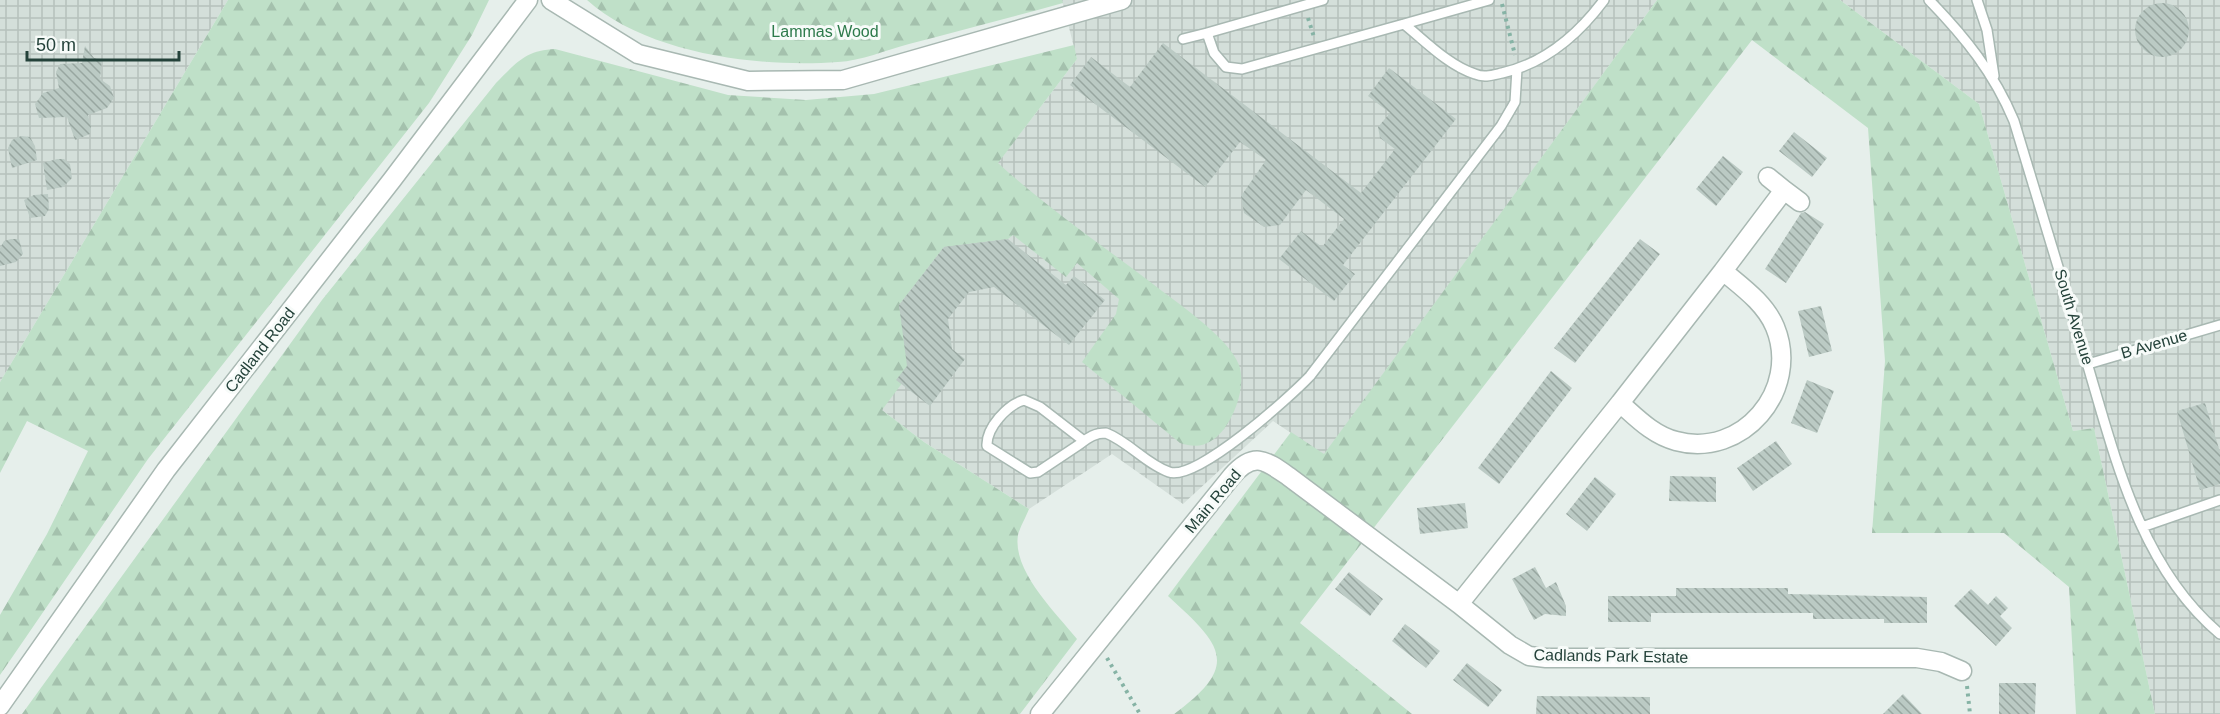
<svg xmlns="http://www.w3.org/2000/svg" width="2220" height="714" viewBox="0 0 2220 714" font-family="Helvetica,sans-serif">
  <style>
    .industrial { fill: url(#industrial-grid) }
    .forest { fill: url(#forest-firs) }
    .building { fill: url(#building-back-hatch) }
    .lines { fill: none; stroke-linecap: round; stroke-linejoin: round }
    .lane-casing { stroke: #a8b8b2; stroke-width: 12 }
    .street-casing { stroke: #a8b8b2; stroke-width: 21 }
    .path { stroke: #86b3a5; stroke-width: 4; stroke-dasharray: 3 4.5; stroke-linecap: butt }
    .lane { stroke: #fff; stroke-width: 9 }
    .street { stroke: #fff; stroke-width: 18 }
    .labels { text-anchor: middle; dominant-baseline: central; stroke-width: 6; stroke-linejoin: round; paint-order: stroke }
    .park-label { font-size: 16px; fill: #2d7a4b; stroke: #f7fbf9 }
    .street-label { font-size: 16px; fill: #24423a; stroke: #f7fbf9 }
  </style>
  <defs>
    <pattern id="industrial-grid" width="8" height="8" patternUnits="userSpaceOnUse" patternTransform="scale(1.5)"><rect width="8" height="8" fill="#d4dfda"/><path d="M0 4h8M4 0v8" fill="none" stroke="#b6c1bc"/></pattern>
    <pattern id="forest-firs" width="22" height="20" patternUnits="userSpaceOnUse" patternTransform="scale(1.5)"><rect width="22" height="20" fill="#bfe0c8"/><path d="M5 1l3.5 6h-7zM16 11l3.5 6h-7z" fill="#a4c1ad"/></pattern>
    <pattern id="building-back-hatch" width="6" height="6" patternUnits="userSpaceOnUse" patternTransform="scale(1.5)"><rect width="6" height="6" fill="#bbcac4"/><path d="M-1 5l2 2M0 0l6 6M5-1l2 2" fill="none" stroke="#98a6a0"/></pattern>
  </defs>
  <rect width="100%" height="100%" fill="#e6efeb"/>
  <path class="industrial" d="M 0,0 L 228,0 L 0,382 Z
    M 1062,0 L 1657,0 L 1324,455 L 1273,421 L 1183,504 L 1112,454 L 1029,509 L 924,442 L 836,375 L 1077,59 Z
    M 1840,0 L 2220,0 L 2220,714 L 2155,714 L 2094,428 L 2073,431 L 1979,104 Z"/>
  <path class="forest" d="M 228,0 L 489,0 L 472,35 L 429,103 L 148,459 L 0,675 L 0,615 L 47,534 L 88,451 L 27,421 L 0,473 L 0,382 Z
    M 587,0 L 1062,0 L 1063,3 C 1012,17 960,31 909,44 C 886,50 861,61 838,62 C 760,68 647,54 587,0 Z
    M 1657,0 L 1840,0 L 1979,104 L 2073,431 L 2094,428 L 2155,714 L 2076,714 L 2069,587 L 2004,533 L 1872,533 L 1885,361 L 1868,128 L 1752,40 L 1300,623 L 1412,714 L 1174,714 C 1243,664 1220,644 1168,596 L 1291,432 L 1324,454 Z
    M 1074,45 L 1077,59 L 998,163 C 1045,206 1099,243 1149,281 C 1173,300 1229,337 1239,365 C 1246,385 1236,413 1224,429 C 1211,445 1199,449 1180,443 L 1082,362 L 1116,314 L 1119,299 L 1077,263 L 1066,277 L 1013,235 L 1008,239 L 944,247 L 899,305 L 912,370 L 882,410 L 924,442 L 1029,509 C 1026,517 1020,527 1018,535 C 1012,571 1056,613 1077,639 L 1020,714 L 22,714 L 322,300 L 496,83 C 516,63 526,50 555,49 L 728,95 L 806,100 L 874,94 Z"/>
  <path class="building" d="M2135 30a27 27 0 1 1 54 0a27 27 0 1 1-54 0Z
    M 1163,43 L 1361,193 L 1395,149 L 1380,138 L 1378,127 L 1390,113 L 1368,96 L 1389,68 L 1456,119 L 1343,265 L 1355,274 L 1334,301 L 1279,259 L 1301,231 L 1322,247 L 1344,219 L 1306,190 L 1280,225 L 1264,227 L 1244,213 L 1241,196 L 1266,160 L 1240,142 L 1205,187 L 1070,85 L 1091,57 L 1130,87 Z
    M 85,46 L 94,58 L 102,59 L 100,79 L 110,86 L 114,98 L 107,108 L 88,115 L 91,127 L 90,134 L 75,140 L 67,117 L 39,118 L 35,104 L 43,93 L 59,88 L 56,72 L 60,64 L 82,63 Z
    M 1794,132 L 1827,158 L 1812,177 L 1779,151 Z
    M 21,136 L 30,137 L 35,146 L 37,160 L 12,168 L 8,148 L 12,140 Z
    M 1723,156 L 1743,172 L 1716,206 L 1696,189 Z
    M 57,159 L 64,159 L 70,164 L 72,178 L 63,187 L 47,190 L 43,163 Z
    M 48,194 L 49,209 L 45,216 L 30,218 L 24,200 L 34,195 Z
    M 1805,212 L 1824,224 L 1786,283 L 1765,269 L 1801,213 Z
    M 11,239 L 19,239 L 23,254 L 16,262 L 0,266 L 0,248 L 4,241 Z
    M 1008,239 L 1066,285 L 1074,276 L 1105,300 L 1069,345 L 994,287 L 969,292 L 948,319 L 952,349 L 965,359 L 930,406 L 896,380 L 907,366 L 899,305 L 944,247 Z
    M 1640,239 L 1660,254 L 1575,363 L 1554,348 Z
    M 1821,306 L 1832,351 L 1809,357 L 1798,311 Z
    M 1551,371 L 1572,388 L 1499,484 L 1478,468 Z
    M 1807,380 L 1834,391 L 1817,433 L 1791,423 Z
    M 2205,403 L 2220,452 L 2220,484 L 2200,490 L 2177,411 Z
    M 1776,441 L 1792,464 L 1753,491 L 1737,468 Z
    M 1670,476 L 1716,477 L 1716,502 L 1669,501 Z
    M 1595,477 L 1616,494 L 1587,531 L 1566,514 Z
    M 1465,503 L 1468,528 L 1420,534 L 1417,508 Z
    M 1535,567 L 1546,588 L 1556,582 L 1566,606 L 1566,616 L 1545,614 L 1534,620 L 1512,579 Z
    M 1349,572 L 1383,599 L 1370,616 L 1335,589 Z
    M 1676,588 L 1788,588 L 1788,594 L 1927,597 L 1927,623 L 1884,623 L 1884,619 L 1813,619 L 1813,613 L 1651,613 L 1651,622 L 1608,622 L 1608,596 L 1676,596 Z
    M 1971,589 L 1988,605 L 1996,596 L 2008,608 L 2000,616 L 2012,628 L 1996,646 L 1954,606 Z
    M 1405,624 L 1440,651 L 1426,668 L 1392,641 Z
    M 1467,663 L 1502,690 L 1488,707 L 1453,680 Z
    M 1999,683 L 2036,683 L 2035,714 L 1999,714 Z
    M 1903,694 L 1922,714 L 1883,714 Z
    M 1537,696 L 1650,697 L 1650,714 L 1536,714 Z"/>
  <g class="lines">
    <defs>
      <path id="lane" d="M 1323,0 L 1207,33 L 1214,53 L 1226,67 L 1242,69 L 1404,24 C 1425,41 1449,66 1475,74 C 1484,78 1493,75 1502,73 C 1546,63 1578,35 1604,0
        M 1929,0 C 1965,37 1994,73 2014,121 C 2037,195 2059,269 2081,343 C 2112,443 2135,563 2220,634
        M 1977,0 L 1987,30 L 1994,76
        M 1404,24 L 1489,0
        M 1183,39 L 1207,33
        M 2088,364 L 2220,325
        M 1084,441 L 1040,407 L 1024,400 C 1007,405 986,428 987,446 L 1030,473 L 1038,472 L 1080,444 C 1089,437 1095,433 1106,433 C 1129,442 1146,464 1169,472 C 1196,482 1290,397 1310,376 L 1501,126 L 1515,102 L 1517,69
        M 2142,527 L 2220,500"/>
      <path id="street" d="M 551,0 L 638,54 L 748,81 L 843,80 L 1122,0
        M 1784,190 L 1800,202
        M 1723,271 L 1784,190 L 1768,177
        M 1459,604 L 1620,403 C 1637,418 1653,435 1676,441 C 1742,459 1801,390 1775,327 C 1765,303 1742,287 1723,271 L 1620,403
        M 0,706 L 166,470 L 392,180 L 528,0
        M 1040,714 L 1232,476 C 1253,452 1264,459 1288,476 L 1459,604 L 1510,645 L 1529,656 L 1546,658 L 1917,658 L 1941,662 L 1962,671"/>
    </defs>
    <use href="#lane" class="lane-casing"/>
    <use href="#street" class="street-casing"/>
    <path class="path" d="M 1502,4 L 1515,55
      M 1308,18 L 1314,37
      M 1107,658 L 1140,714
      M 1967,686 L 1970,714"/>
    <use href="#lane" class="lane"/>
    <use href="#street" class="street"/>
  </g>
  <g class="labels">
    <g class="park-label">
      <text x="825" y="31">Lammas Wood</text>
    </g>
    <g class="street-label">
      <text transform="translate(2074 317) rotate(73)">South Avenue</text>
      <text transform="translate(2154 344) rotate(-16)">B Avenue</text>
      <text transform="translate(260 350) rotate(-52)">Cadland Road</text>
      <text transform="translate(1213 501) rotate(-50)">Main Road</text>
      <text transform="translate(1611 656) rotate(1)">Cadlands Park Estate</text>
    </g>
  </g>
  <path d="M27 51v9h152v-9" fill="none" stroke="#24423a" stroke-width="3"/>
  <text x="36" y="51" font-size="18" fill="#24423a" stroke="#f7fbf9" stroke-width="4.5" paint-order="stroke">50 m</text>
</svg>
